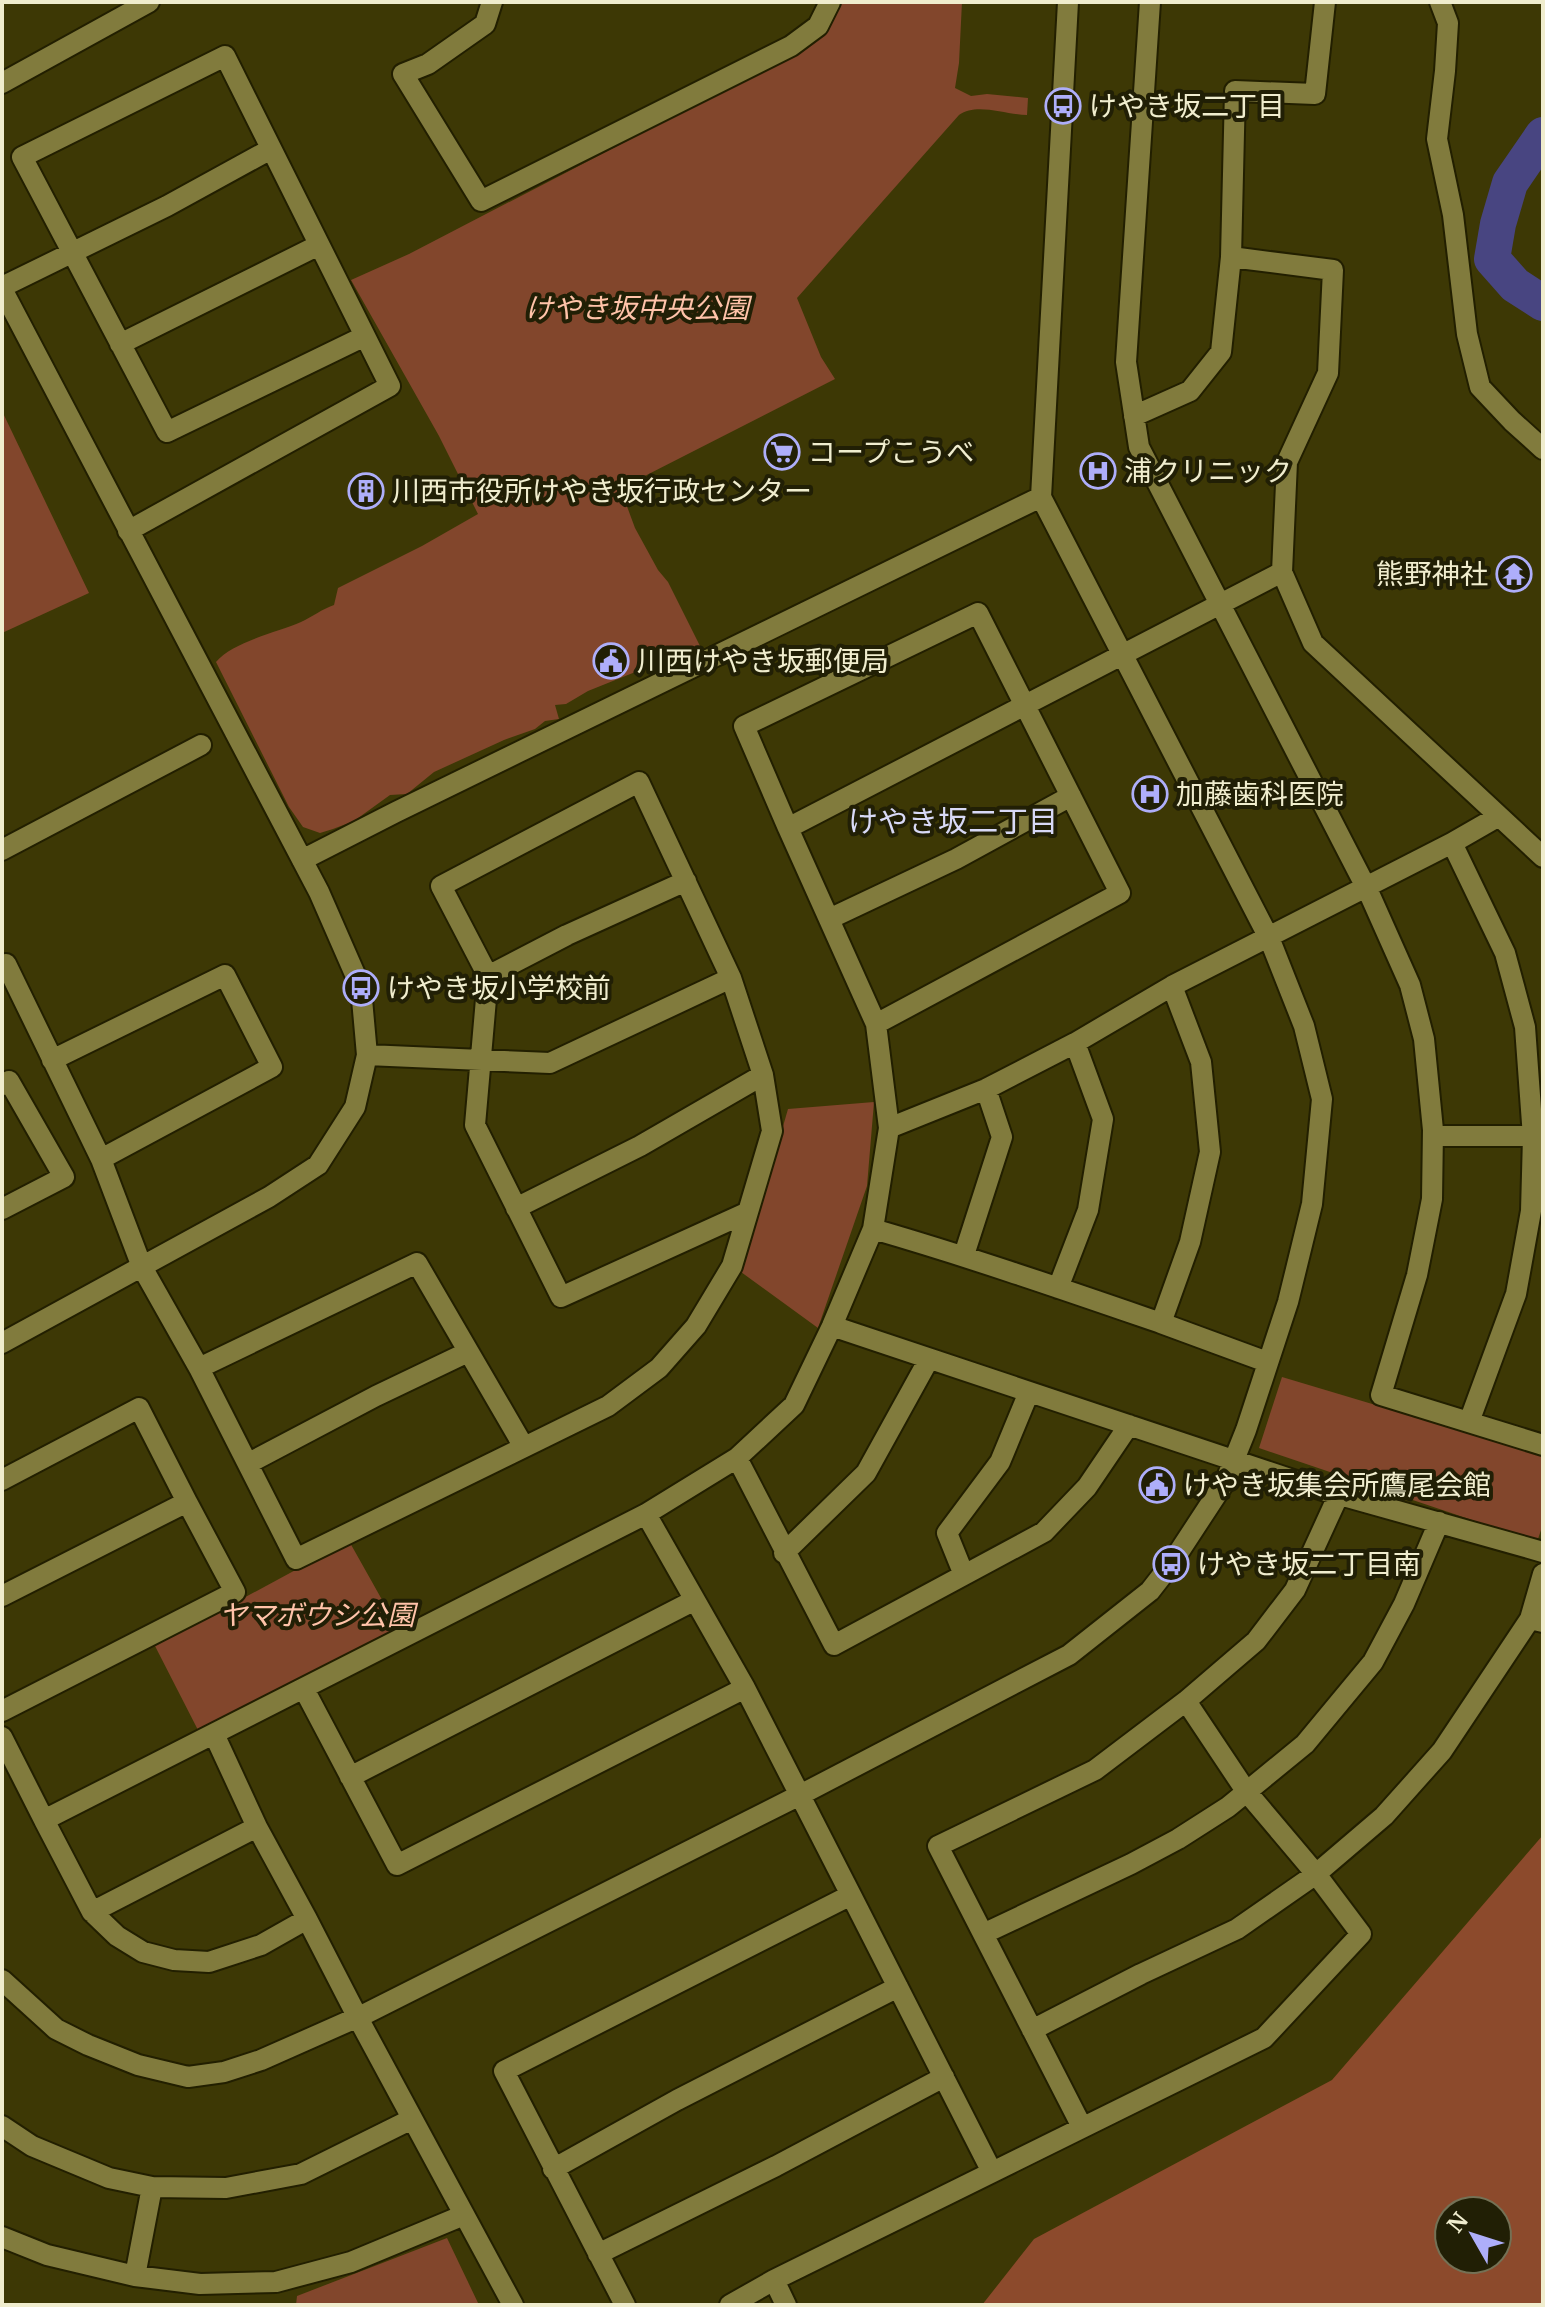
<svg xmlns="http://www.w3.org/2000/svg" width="1545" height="2307" viewBox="0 0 1545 2307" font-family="Merriweather,'Noto Sans JP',serif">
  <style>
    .green { fill: #82462c }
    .forest { fill: #8c4a2c; fill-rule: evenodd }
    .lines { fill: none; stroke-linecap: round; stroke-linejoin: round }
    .river { stroke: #484581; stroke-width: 36 }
    .minor-casing { stroke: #221f00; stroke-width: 24 }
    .minor { stroke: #817b3d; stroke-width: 20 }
    .labels { text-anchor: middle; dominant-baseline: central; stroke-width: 8; stroke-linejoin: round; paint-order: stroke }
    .poi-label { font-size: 28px; fill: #f0edce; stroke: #211f05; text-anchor: start }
    .park-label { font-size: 28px; font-style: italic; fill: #ffc3a9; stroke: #211f05 }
    .neighbourhood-label { font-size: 30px; fill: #d8d9f6; stroke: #211f05 }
  </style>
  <rect width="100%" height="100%" fill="#3d3805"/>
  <path class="green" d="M 841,2 L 962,2 L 959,63 L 955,88 L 971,96 L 987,94 L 1028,98 L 1027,115 C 1006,115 977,102 959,115 L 797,298 L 821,357 L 835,379 L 631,483 L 625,501 L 635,528 L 658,570 L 668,582 L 700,646 L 588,691 L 566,704 L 555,705 L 559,719 L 545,721 L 535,729 L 504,740 L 434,772 L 407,794 L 390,795 L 354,821 L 333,829 L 320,833 L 303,827 L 289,807 L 216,662 C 232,642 278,632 301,622 C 312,617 322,609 334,605 L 338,588 L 422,546 L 478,514 L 439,436 L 351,280 L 409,254 L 808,47 L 822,32 Z
    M 2,411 L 89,593 L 2,633 Z
    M 874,1102 L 867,1186 L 818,1328 L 741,1272 L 788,1109 Z
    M 1282,1377 L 1543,1455 L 1543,1524 L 1537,1542 L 1259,1448 Z
    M 349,1541 L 399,1630 L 199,1732 L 155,1646 Z
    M 447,2238 L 479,2305 L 296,2305 L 297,2296 Z"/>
  <path class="forest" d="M 1543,1835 L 1543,2305 L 982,2305 L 1034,2239 L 1332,2080 ZM 1449,2211 L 1497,2211 L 1497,2259 L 1449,2259 Z"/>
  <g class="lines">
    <path class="river" d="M 1543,135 L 1510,183 L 1498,224 L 1492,259 L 1515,285 L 1543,303"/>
    <defs>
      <path id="minor" d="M 492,2 L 485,24 L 428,64 L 403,74 L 481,201 L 791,46 L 818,26 L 830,2
        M 1150,2 L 1126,362 L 1139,447 L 1369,893 L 1410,985 L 1424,1039 L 1433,1130 L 1432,1199 L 1417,1275 L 1381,1395 L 1543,1445
        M 1325,2 L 1315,94 L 1235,91 L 1231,257 L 1333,270 L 1328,373 L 1287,462 L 1282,572 L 1313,643 L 1543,857
        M 1440,2 L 1448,23 L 1445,71 L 1437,139 L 1453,215 L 1467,334 L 1480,387 L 1512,421 L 1543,449
        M 2,83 L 149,2
        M 2,287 L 167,206 L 271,149
        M 2,289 L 319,892 L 361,988 L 367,1055 L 355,1107 L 318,1165 L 269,1197 L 2,1343
        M 120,344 L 319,245
        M 1134,416 L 1190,391 L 1221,352 L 1231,257
        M 128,531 L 390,386 L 225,56 L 22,157 L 167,432 L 365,336
        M 788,828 L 876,1024 L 1120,893 C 1073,800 1025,706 978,613 L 744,726 L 788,828 L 1282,572
        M 1452,843 L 1499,816
        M 2,850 L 201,745
        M 302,860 L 396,812 L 1041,497
        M 829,919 L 956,859 L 1071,796
        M 2,966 L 6,964 L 101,1159 L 142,1267 L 199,1368 L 296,1559 L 608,1406 L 659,1368 L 696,1326 L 732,1266 L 772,1131 L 763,1075 L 731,978 L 639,782 L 441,886 L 488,976 L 475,1125 L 561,1297 L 748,1212
        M 488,976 L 567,935 L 686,881
        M 1172,986 L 1452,843 L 1505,953 L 1525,1027 L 1533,1137 L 1531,1211 L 1516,1294 L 1469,1422
        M 367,1055 L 550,1063 L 731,978
        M 52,1060 L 225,975 L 272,1067 L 101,1159
        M 2,1085 L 9,1081 L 64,1177 L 2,1209
        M 889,1128 L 986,1089 L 1075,1043
        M 1433,1136 L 1543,1136
        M 516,1208 L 640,1146 L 763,1075
        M 873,1229 C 970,1257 1065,1290 1161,1323 L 1190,1242 L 1210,1152 L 1201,1062 L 1172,986 L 1075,1043 L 1103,1119 L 1088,1210 L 1058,1288
        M 964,1255 L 1002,1137 L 986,1089
        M 1161,1323 L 1267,1362
        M 832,1326 L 1326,1491 L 1543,1552
        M 199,1368 L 417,1263 L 524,1447
        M 737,1458 L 834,1645 L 1044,1532 L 1087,1487 L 1129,1425
        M 249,1463 L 376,1396 L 468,1352
        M 2,1480 L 139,1408 L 187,1502 L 2,1596
        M 646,1514 L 745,1688 L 851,1895
        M 784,1553 L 866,1473 L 929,1359
        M 964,1575 L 947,1533 L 1000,1462 L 1029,1392
        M 1530,1619 L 1543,1574
        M 304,1689 L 397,1865 L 745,1688
        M 2,1711 L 235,1592 L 187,1502
        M 2,1737 L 44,1820
        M 350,1777 L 695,1600
        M 257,1827 L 307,1919
        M 92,1912 L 257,1827 L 214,1734
        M 983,1934 L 1131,1864 L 1178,1839 L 1228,1807 L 1305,1744 L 1373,1662 L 1404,1604 L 1439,1522
        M 2,1980 L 56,2029 L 88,2045 L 138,2065 L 188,2077 L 224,2072 L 261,2060 L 365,2014 L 800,1795 L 1069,1655 L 1150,1591 L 1171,1564 L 1226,1480 L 1246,1430 L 1288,1302 L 1312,1204 L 1322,1099 L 1304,1026 L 1270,940 L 1041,497 L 1068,2
        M 1032,2030 L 1141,1974 L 1237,1929 L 1316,1874 L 1246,1791 L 1186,1701
        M 2,2126 L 32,2146 L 109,2178 L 152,2187 L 226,2188 L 301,2174 L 412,2119
        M 1082,2127 L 938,1846 L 1095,1770 L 1186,1701 L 1256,1641 L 1295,1590 L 1339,1494
        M 553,2169 L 677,2100 L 898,1987
        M 2,2237 L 47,2255 L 135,2276 L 200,2284 L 276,2282 L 351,2262 L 464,2215
        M 598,2254 L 776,2166 L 944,2077
        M 135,2276 L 152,2187
        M 513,2305 L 358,2018 L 307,1919 L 261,1945 L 209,1962 L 174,1960 L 143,1952 L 117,1936 L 92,1912 L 44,1820 L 646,1514 L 737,1458 L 794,1405 L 832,1326 L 873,1229 L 889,1128 L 876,1024
        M 625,2305 L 504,2071 L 851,1895 L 992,2172
        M 730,2305 L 774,2280
        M 786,2305 L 774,2280 L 1264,2038 L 1361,1934 L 1316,1874 L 1384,1816 L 1442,1751 L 1530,1619 L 1543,1622"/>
    </defs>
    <use href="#minor" class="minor-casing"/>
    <use href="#minor" class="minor"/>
  </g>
  <defs>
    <symbol id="bus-ring" viewBox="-11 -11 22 22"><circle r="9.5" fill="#211f05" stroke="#aeaefa" stroke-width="1.5"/><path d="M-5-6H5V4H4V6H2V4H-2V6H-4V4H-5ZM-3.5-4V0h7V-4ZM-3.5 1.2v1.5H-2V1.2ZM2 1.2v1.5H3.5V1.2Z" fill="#aeaefa"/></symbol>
    <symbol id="supermarket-ring" viewBox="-11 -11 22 22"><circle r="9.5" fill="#211f05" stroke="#aeaefa" stroke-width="1.5"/><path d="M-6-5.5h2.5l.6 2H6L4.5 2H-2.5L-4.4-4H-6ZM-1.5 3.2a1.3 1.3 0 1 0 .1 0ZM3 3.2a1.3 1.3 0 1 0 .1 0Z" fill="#aeaefa"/></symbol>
    <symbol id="hospital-ring" viewBox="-11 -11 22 22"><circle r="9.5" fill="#211f05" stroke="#aeaefa" stroke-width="1.5"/><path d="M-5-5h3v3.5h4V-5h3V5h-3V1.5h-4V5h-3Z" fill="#aeaefa"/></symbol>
    <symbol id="building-ring" viewBox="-11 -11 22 22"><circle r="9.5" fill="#211f05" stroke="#aeaefa" stroke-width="1.5"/><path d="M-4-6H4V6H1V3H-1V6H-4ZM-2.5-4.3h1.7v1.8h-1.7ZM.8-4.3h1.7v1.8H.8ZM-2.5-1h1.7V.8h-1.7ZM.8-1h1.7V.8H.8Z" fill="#aeaefa"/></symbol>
    <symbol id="temple-ring" viewBox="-11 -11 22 22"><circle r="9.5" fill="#211f05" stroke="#aeaefa" stroke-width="1.5"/><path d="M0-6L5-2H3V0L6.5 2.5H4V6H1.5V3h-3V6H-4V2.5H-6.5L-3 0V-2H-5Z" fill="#aeaefa"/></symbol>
    <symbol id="civic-ring" viewBox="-11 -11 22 22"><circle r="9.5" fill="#211f05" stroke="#aeaefa" stroke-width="1.5"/><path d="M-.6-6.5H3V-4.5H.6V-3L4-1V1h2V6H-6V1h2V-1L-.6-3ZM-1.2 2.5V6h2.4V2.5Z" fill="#aeaefa"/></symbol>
  </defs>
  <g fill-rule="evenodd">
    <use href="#bus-ring" x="1043" y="86" width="40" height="40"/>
    <use href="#supermarket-ring" x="762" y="432" width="40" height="40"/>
    <use href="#hospital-ring" x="1078" y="451" width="40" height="40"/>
    <use href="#building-ring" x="346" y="471" width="40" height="40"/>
    <use href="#temple-ring" x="1494" y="554" width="40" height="40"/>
    <use href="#civic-ring" x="591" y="641" width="40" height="40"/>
    <use href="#hospital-ring" x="1130" y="774" width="40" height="40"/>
    <use href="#bus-ring" x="341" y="968" width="40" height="40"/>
    <use href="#civic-ring" x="1137" y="1465" width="40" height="40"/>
    <use href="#bus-ring" x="1151" y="1544" width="40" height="40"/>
  </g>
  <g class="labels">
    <g class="poi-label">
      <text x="1089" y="106">けやき坂二丁目</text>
      <text x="808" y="452">コープこうべ</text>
      <text x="1124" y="471">浦クリニック</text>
      <text x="392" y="491">川西市役所けやき坂行政センター</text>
      <text x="1488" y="574" text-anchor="end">熊野神社</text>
      <text x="637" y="661">川西けやき坂郵便局</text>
      <text x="1176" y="794">加藤歯科医院</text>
      <text x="387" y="988">けやき坂小学校前</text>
      <text x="1183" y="1485">けやき坂集会所鷹尾会館</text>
      <text x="1197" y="1564">けやき坂二丁目南</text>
    </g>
    <g class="park-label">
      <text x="637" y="308">けやき坂中央公園</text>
      <text x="317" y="1615">ヤマボウシ公園</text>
    </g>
    <g class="neighbourhood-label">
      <text x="953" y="821">けやき坂二丁目</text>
    </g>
  </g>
  <rect width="1545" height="2307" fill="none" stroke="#f0edce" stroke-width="8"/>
  <g transform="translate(1473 2235) rotate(309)"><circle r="38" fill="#211f05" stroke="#747155" stroke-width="2"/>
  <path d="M0-6L14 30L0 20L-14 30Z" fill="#aeaefa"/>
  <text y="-12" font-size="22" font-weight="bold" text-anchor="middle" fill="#f0edce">N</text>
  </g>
</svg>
